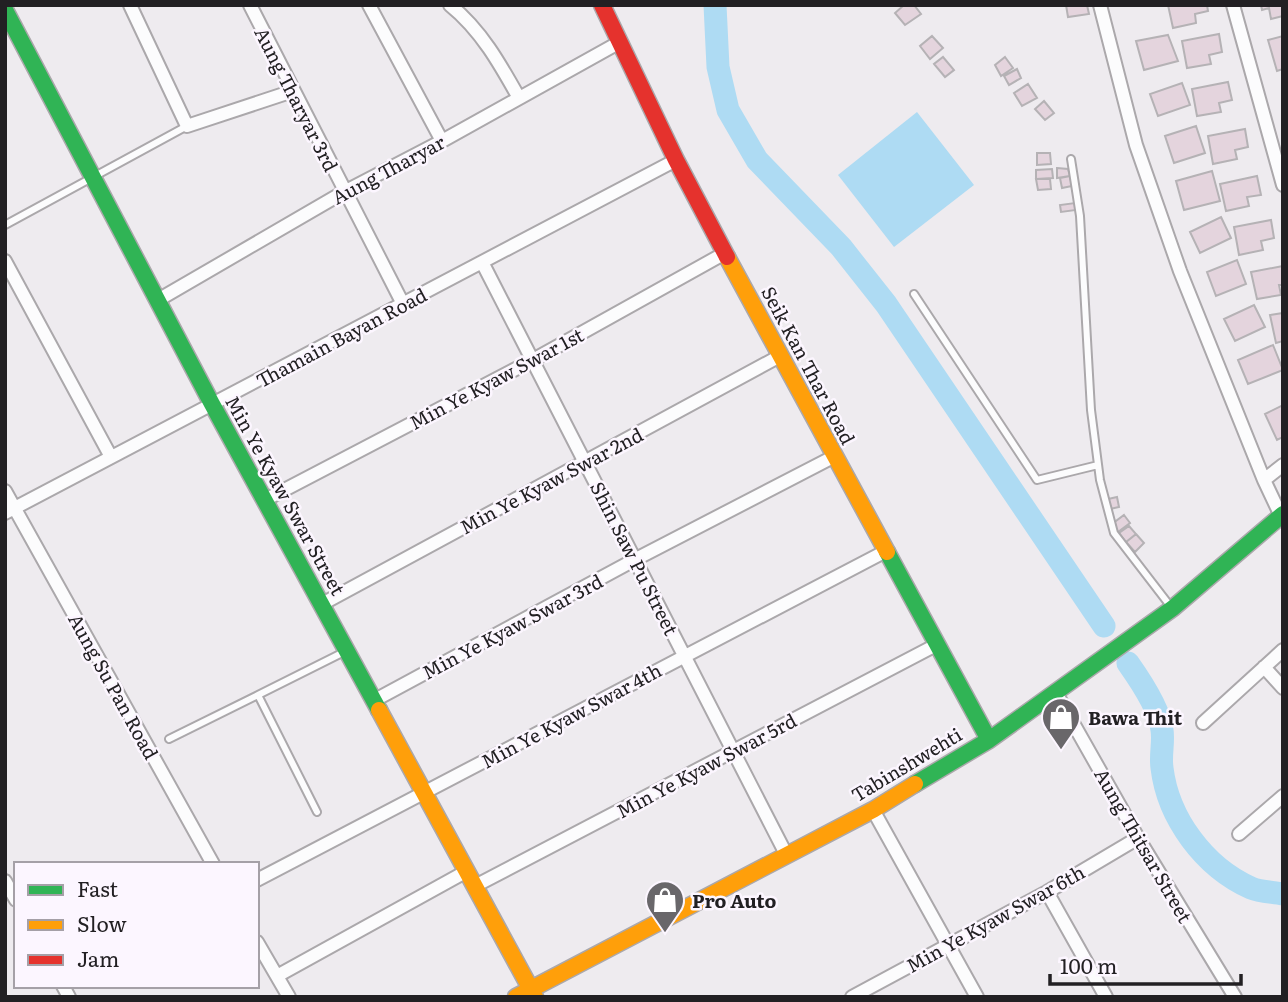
<svg xmlns="http://www.w3.org/2000/svg" width="1288" height="1002" viewBox="0 0 1288 1002" font-family="Literata,serif">
  <style>
    .water { fill: #aedbf3 }
    .lines { fill: none; stroke-linecap: round; stroke-linejoin: round }
    .river { stroke: #aedbf3; stroke-width: 23 }
    .building { fill: #e4d4dd; stroke: #b5b2b5; stroke-width: 2 }
    .lane-casing { stroke: #aba8ab; stroke-width: 10 }
    .street-casing { stroke: #aba8ab; stroke-width: 16 }
    .fast-casing { stroke: #aba8ab; stroke-width: 19 }
    .slow-casing { stroke: #aba8ab; stroke-width: 19 }
    .jam-casing { stroke: #aba8ab; stroke-width: 19 }
    .lane { stroke: #fcfcfd; stroke-width: 6 }
    .street { stroke: #fcfcfd; stroke-width: 12 }
    .fast { stroke: #30b455; stroke-width: 16 }
    .slow { stroke: #ff9f0a; stroke-width: 16 }
    .jam { stroke: #e5322d; stroke-width: 16 }
    .labels { text-anchor: middle; dominant-baseline: central; stroke-width: 5; stroke-linejoin: round; paint-order: stroke }
    .street-label { font-size: 19px; fill: #222023; stroke: #fcf6ff }
    .poi-label { font-size: 19px; font-weight: bold; fill: #222023; stroke: #fcf6ff; text-anchor: start }
  </style>
  <rect width="100%" height="100%" fill="#eeebef"/>
  <path class="water" d="M 917,112 L 974,185 L 894,247 L 838,175 Z"/>
  <g class="lines">
    <path class="river" d="M 715,5 L 718,67 L 728,110 L 757,160 L 841,247 L 886,304 L 1104,626
      M 1128,663 C 1140,680 1160,710 1162,730 C 1164,742 1160,755 1162,768 C 1168,818 1204,867 1251,888 C 1260,892 1273,892 1283,894"/>
  </g>
  <path class="building" d="M 904,5 L 914,5 L 921,14 L 905,25 L 895,13 Z
    M 1066,5 L 1087,5 L 1089,14 L 1068,17 Z
    M 1168,5 L 1207,5 L 1208,11 L 1195,14 L 1196,23 L 1173,28 Z
    M 1261,5 L 1283,5 L 1283,16 L 1271,19 L 1269,8 L 1262,10 Z
    M 1219,34 L 1222,52 L 1209,55 L 1211,64 L 1187,68 L 1182,41 Z
    M 1168,35 L 1178,61 L 1144,70 L 1136,41 Z
    M 932,36 L 943,48 L 930,59 L 920,46 Z
    M 1283,36 L 1283,69 L 1277,71 L 1268,40 Z
    M 943,57 L 954,70 L 945,77 L 934,64 Z
    M 1005,57 L 1013,68 L 1001,76 L 995,65 Z
    M 1017,69 L 1021,78 L 1009,85 L 1004,76 Z
    M 1228,82 L 1232,100 L 1219,103 L 1221,112 L 1197,116 L 1192,89 Z
    M 1182,83 L 1190,105 L 1158,116 L 1150,94 Z
    M 1028,84 L 1037,98 L 1022,106 L 1014,93 Z
    M 1044,101 L 1054,113 L 1045,120 L 1035,109 Z
    M 1196,126 L 1205,153 L 1174,163 L 1165,136 Z
    M 1245,129 L 1248,147 L 1235,150 L 1237,159 L 1213,164 L 1208,136 Z
    M 1037,153 L 1050,153 L 1051,164 L 1037,165 Z
    M 1057,168 L 1068,169 L 1070,176 L 1057,178 Z
    M 1052,169 L 1053,178 L 1036,179 L 1036,170 Z
    M 1212,171 L 1220,201 L 1184,210 L 1176,181 Z
    M 1070,176 L 1072,186 L 1062,188 L 1060,178 Z
    M 1257,176 L 1261,195 L 1247,197 L 1249,206 L 1226,211 L 1220,184 Z
    M 1036,179 L 1050,179 L 1051,189 L 1038,190 Z
    M 1075,203 L 1076,210 L 1061,212 L 1060,205 Z
    M 1221,217 L 1231,238 L 1200,253 L 1190,232 Z
    M 1271,220 L 1274,238 L 1261,241 L 1263,250 L 1239,255 L 1234,227 Z
    M 1237,260 L 1246,284 L 1216,296 L 1207,272 Z
    M 1283,266 L 1283,285 L 1279,285 L 1281,295 L 1257,299 L 1251,272 Z
    M 1254,305 L 1265,327 L 1235,341 L 1224,319 Z
    M 1283,313 L 1283,341 L 1276,343 L 1270,315 Z
    M 1273,345 L 1283,370 L 1248,384 L 1238,360 Z
    M 1283,405 L 1283,437 L 1277,440 L 1265,414 Z
    M 1117,497 L 1119,507 L 1110,509 L 1108,499 Z
    M 1124,515 L 1130,523 L 1118,532 L 1112,524 Z
    M 1129,526 L 1136,534 L 1126,542 L 1119,533 Z
    M 1136,534 L 1144,543 L 1135,552 L 1126,542 Z"/>
  <g class="lines">
    <defs>
      <path id="lane" d="M 1071,159 L 1080,216 L 1091,410 L 1100,480 L 1114,533 L 1171,607
        M 5,225 L 187,126
        M 914,294 L 1037,480 L 1098,465
        M 169,739 L 258,695
        M 317,812 L 258,695 L 346,651"/>
      <path id="street" d="M 130,5 L 187,126 L 293,91
        M 250,5 L 403,304
        M 369,5 L 442,141
        M 450,5 C 481,30 500,64 519,98
        M 1100,5 L 1136,145 L 1180,271 L 1264,480 L 1283,465
        M 1233,5 L 1283,185
        M 5,261 L 111,457
        M 482,262 L 786,854
        M 158,300 L 344,192 L 442,141 L 620,42
        M 1264,480 L 1281,516
        M 5,491 L 213,864
        M 265,500 L 533,360 L 725,253
        M 5,513 L 676,160
        M 322,604 L 780,356
        M 1264,667 L 1283,688
        M 1056,693 L 1138,838 L 1235,997
        M 375,700 L 636,559 L 835,456
        M 1203,723 L 1283,650
        M 873,810 L 977,997
        M 1239,834 L 1283,796
        M 257,880 L 886,551
        M 5,881 L 16,900
        M 475,886 L 936,645
        M 1047,892 L 1106,997
        M 257,942 L 289,997
        M 277,976 L 467,871
        M 63,986 L 69,997
        M 852,997 L 1047,892 L 1138,838"/>
      <path id="fast" d="M 5,10 L 212,404 L 379,710
        M 887,552 L 989,740
        M 915,784 L 989,740 L 1173,608 L 1283,514"/>
      <path id="slow" d="M 727,257 L 887,552
        M 379,710 L 535,997
        M 516,997 L 873,810 L 915,784"/>
      <path id="jam" d="M 602,5 L 676,160 L 727,257"/>
    </defs>
    <use href="#lane" class="lane-casing"/>
    <use href="#street" class="street-casing"/>
    <use href="#fast" class="fast-casing"/>
    <use href="#slow" class="slow-casing"/>
    <use href="#jam" class="jam-casing"/>
    <use href="#lane" class="lane"/>
    <use href="#street" class="street"/>
    <use href="#fast" class="fast"/>
    <use href="#slow" class="slow"/>
    <use href="#jam" class="jam"/>
  </g>
  <defs>
    <symbol id="shop-pin" viewBox="-11 -11 22 30"><path d="M0 17L-7.5 6A9.5 9.5 0 1 1 7.5 6Z" fill="#69676a" stroke="#fcf6ff"/><path d="M-5-2.5h2.3a2.7 3.5 0 0 1 5.4 0H5L5.5 6h-11ZM-1.5-2.5h3a1.5 2.3 0 0 0-3 0Z" fill="#fff"/></symbol>
  </defs>
  <g fill-rule="evenodd">
    <use href="#shop-pin" x="1039" y="695" width="44" height="60"/>
    <use href="#shop-pin" x="643" y="878" width="44" height="60"/>
  </g>
  <g class="labels">
    <g class="street-label">
      <text transform="translate(297 99) rotate(63)">Aung Tharyar 3rd</text>
      <text transform="translate(388 169) rotate(-28)">Aung Tharyar</text>
      <text transform="translate(341 337) rotate(-28)">Thamain Bayan Road</text>
      <text transform="translate(809 365) rotate(62)">Seik Kan Thar Road</text>
      <text transform="translate(496 378) rotate(-28)">Min Ye Kyaw Swar 1st</text>
      <text transform="translate(551 480) rotate(-28)">Min Ye Kyaw Swar 2nd</text>
      <text transform="translate(286 495) rotate(61)">Min Ye Kyaw Swar Street</text>
      <text transform="translate(635 558) rotate(63)">Shin Saw Pu Street</text>
      <text transform="translate(512 626) rotate(-28)">Min Ye Kyaw Swar 3rd</text>
      <text transform="translate(114 686) rotate(61)">Aung Su Pan Road</text>
      <text transform="translate(571 715) rotate(-28)">Min Ye Kyaw Swar 4th</text>
      <text transform="translate(906 764) rotate(-31)">Tabinshwehti</text>
      <text transform="translate(706 765) rotate(-28)">Min Ye Kyaw Swar 5rd</text>
      <text transform="translate(1144 845) rotate(60)">Aung Thitsar Street</text>
      <text transform="translate(995 918) rotate(-29)">Min Ye Kyaw Swar 6th</text>
    </g>
    <g class="poi-label">
      <text x="1088" y="717">Bawa Thit</text>
      <text x="692" y="900">Pro Auto</text>
    </g>
  </g>
  <rect width="1288" height="1002" fill="none" stroke="#222023" stroke-width="14"/>
  <rect x="14" y="862" width="245" height="126" fill="#fcf6ff" stroke="#a5a0a7" stroke-width="2"/>
  <rect x="28" y="885" width="35" height="10" fill="#30b455" stroke="#a5a0a7" stroke-width="2"/>
  <text x="77" y="897" font-size="21" fill="#222023">Fast</text>
  <rect x="28" y="920" width="35" height="10" fill="#ff9f0a" stroke="#a5a0a7" stroke-width="2"/>
  <text x="77" y="932" font-size="21" fill="#222023">Slow</text>
  <rect x="28" y="955" width="35" height="10" fill="#e5322d" stroke="#a5a0a7" stroke-width="2"/>
  <text x="77" y="967" font-size="21" fill="#222023">Jam</text>
  <path d="M1050 974v10h191v-10" fill="none" stroke="#222023" stroke-width="3.5"/>
  <text x="1060" y="974" font-size="21" fill="#222023" stroke="#fcf6ff" stroke-width="5" paint-order="stroke">100 m</text>
</svg>
